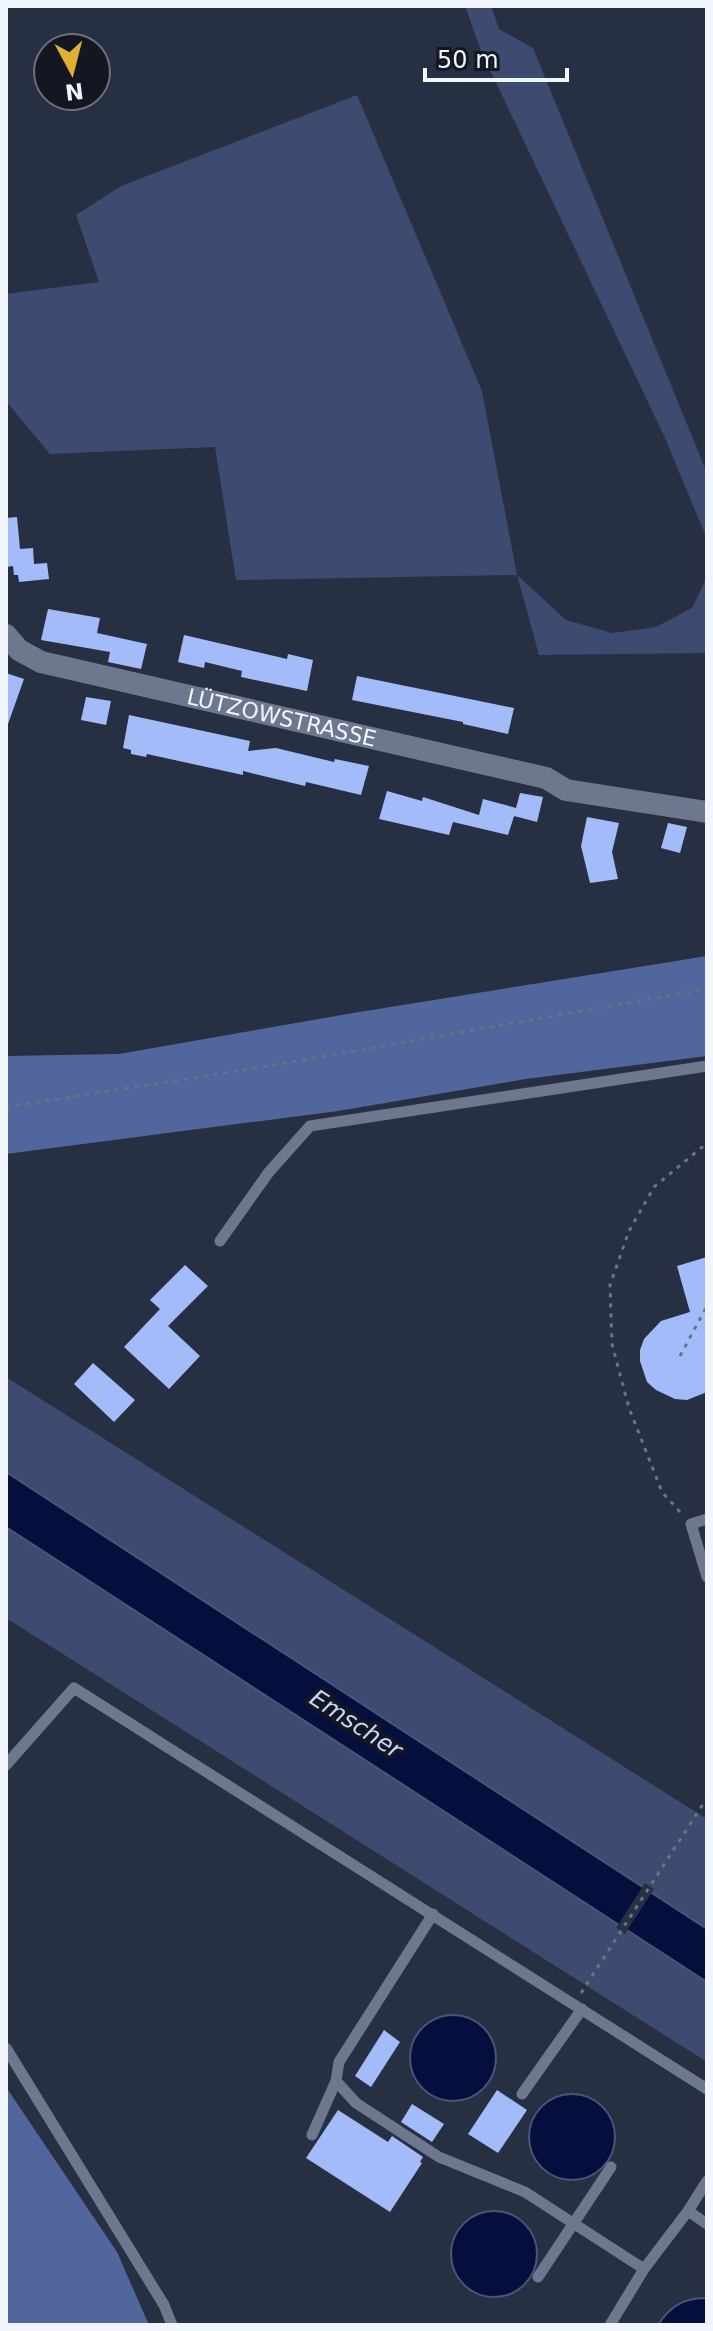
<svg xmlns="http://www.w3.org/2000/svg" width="713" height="2331" viewBox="0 0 713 2331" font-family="'DejaVu Sans',sans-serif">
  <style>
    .green { fill: #3c4b6f }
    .forest { fill: #50669d }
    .water { fill: #050f3e; stroke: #4c5477; stroke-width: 2 }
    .pier { fill: #272f43 }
    .building { fill: #a3bcf9 }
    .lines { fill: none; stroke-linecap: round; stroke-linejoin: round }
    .path { stroke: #6c7382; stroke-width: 3; stroke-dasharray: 4 6; stroke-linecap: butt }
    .service { stroke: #6d778e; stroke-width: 11 }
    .minor { stroke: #6d778e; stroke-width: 22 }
    .labels { text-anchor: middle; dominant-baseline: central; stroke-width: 8; stroke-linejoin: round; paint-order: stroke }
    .street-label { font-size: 22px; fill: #f1f5fd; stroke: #141721 }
    .water-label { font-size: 24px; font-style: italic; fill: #c7d5f6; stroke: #141721 }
  </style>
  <rect width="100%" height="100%" fill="#272f43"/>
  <path class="green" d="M 465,6 L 491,6 L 499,29 L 533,48 L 707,473 L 707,539 L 665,438 L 481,51 Z
    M 357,95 L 482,391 L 517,575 L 566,620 L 612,633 L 656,627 L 692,608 L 707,577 L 707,653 L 539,655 L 517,575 L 236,580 L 215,447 L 50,454 L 6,401 L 6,294 L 99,282 L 76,215 L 121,186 Z
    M 6,1377 L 707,1819 L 707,2062 L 6,1618 Z"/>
  <path class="forest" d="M 707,956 L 707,1056 L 526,1079 L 338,1111 L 6,1154 L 6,1056 L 119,1054 L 353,1013 Z
    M 6,2087 L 117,2252 L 149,2325 L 6,2325 Z"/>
  <path class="water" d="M 6,1472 L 707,1929 L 707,1982 L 6,1527 Z
    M410 2058a43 43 0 1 1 86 0a43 43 0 1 1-86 0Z
    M529 2137a43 43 0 1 1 86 0a43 43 0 1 1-86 0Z
    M451 2254a43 43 0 1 1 86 0a43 43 0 1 1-86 0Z
    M 707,2298 L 707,2325 L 658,2325 C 669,2307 686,2297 707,2298 Z"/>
  <path class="pier" d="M 645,1883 L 654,1889 L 625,1934 L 616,1928 Z"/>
  <path class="building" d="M 17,517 L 20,549 L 33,548 L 34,564 L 47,563 L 49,579 L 19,582 L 18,575 L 14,575 L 13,566 L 6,567 L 6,518 Z
    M 48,609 L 100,618 L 97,633 L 147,644 L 141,669 L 108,662 L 110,652 L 41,640 Z
    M 184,635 L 287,659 L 288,654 L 313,660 L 307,691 L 241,677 L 242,671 L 205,662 L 204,668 L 178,662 Z
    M 6,673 L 24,679 L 8,724 L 6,723 Z
    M 357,676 L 514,708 L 508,734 L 463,724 L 463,722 L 352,700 Z
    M 86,697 L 111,701 L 106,725 L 81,720 Z
    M 129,715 L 250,741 L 248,751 L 276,748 L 334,762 L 335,759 L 369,766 L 361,795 L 306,782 L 305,786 L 243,771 L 243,775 L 147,754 L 146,757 L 131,754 L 131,750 L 123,748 Z
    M 387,791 L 422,801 L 423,797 L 479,815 L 483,799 L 516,808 L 520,793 L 543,797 L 537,822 L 514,816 L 516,810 L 508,835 L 453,822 L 449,835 L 379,819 Z
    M 587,817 L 619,823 L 612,852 L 618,879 L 590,883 L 581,846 Z
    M 668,823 L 687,827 L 680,853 L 661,848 Z
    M 707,1257 L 707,1392 L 687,1400 L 675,1399 L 656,1390 L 647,1382 L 640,1361 L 640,1350 L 644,1339 L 661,1321 L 690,1312 L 677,1266 Z
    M 185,1265 L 208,1286 L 168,1326 L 200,1356 L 169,1389 L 124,1347 L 160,1309 L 150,1300 Z
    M 93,1363 L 135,1400 L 114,1422 L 74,1384 Z
    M 384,2030 L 400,2042 L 371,2087 L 355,2076 Z
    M 497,2090 L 527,2110 L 498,2153 L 468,2134 Z
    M 412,2104 L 444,2124 L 432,2142 L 401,2122 Z
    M 338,2110 L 388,2142 L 392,2136 L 423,2157 L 420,2162 L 422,2163 L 390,2212 L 306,2158 Z"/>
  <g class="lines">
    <path class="path" d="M 6,1107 L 257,1068 L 707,989
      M 680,1356 L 707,1306
      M 680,1512 L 662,1492 L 629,1408 L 612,1344 L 610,1285 L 629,1231 L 654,1187 L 707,1143
      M 581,1993 L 707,1798"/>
    <path class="service" d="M 220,1241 L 269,1172 L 310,1126 L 707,1066
      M 707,1519 L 691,1524 L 707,1577
      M 6,1765 L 74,1688 L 707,2089
      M 433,1914 L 339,2062 L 336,2081 L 356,2103 L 439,2157 L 525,2192 L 644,2269 L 610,2325
      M 6,2048 L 164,2305 L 172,2325
      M 522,2094 L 582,2009
      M 312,2135 L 336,2081
      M 707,2181 L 688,2211 L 707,2224
      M 644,2269 L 688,2211
      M 538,2277 L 611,2167"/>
    <path class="minor" id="s1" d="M 6,635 L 19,650 L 41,662 L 546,778 L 566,790 L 707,812"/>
  </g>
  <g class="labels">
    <g class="street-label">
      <text stroke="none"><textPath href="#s1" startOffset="292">LÜTZOWSTRASSE</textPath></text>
    </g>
    <g class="water-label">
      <text transform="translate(356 1724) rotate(33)">Emscher</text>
    </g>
  </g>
  <rect width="713" height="2331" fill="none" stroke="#f1f5fd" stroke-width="16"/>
  <g transform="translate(72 72) rotate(173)"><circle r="38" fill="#141721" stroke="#6c7079" stroke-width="2"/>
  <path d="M0-6L14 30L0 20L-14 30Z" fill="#dfb034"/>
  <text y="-12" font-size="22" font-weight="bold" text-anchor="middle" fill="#f1f5fd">N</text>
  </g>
  <path d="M425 68v12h142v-12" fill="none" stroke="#f1f5fd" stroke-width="4"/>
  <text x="437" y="68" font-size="24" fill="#f1f5fd" stroke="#141721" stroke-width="6" paint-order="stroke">50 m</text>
</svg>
